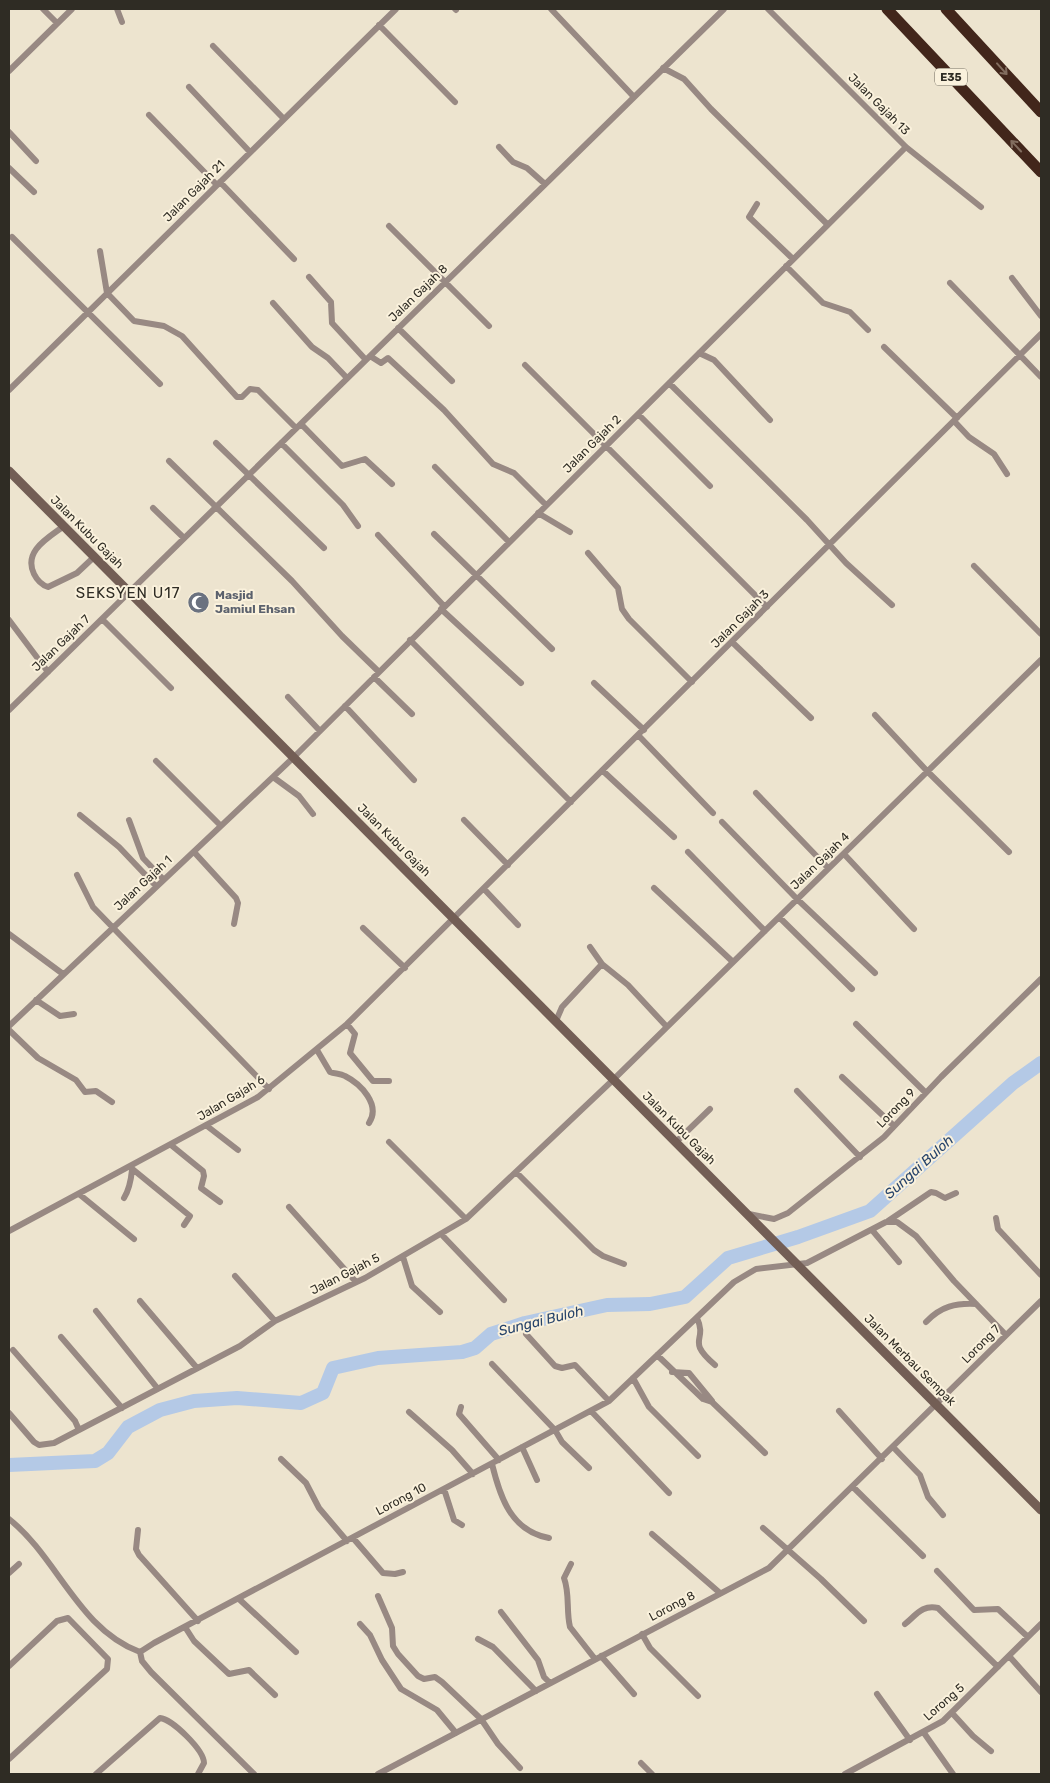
<svg xmlns="http://www.w3.org/2000/svg" width="1050" height="1783" viewBox="0 0 1050 1783" font-family="Rubik,sans-serif">
  <style>
    .lines { fill: none; stroke-linecap: round; stroke-linejoin: round }
    .river { stroke: #b4c9e6; stroke-width: 14 }
    .street { stroke: #988983; stroke-width: 6 }
    .secondary { stroke: #735e55; stroke-width: 9 }
    .highway { stroke: #42261b; stroke-width: 11 }
    .oneway { stroke: #826d5f }
    .labels { text-anchor: middle; dominant-baseline: central; stroke-width: 4; stroke-linejoin: round; paint-order: stroke }
    .shield { fill: #faf1dc; stroke: #6c675b; stroke-width: 1 }
    .shield-label { font-size: 11px; font-weight: bold; fill: #2f2c24 }
    .street-label { font-size: 12px; fill: #2f2c24; stroke: #faf1dc }
    .worship-label { font-size: 12px; font-weight: bold; fill: #5b616d; stroke: #faf1dc; text-anchor: start }
    .water-label { font-size: 14px; font-style: italic; fill: #27446b; stroke: #faf1dc }
    .quarter-label { font-size: 15px; letter-spacing: 1px; fill: #2f2c24; stroke: #faf1dc }
  </style>
  <rect width="100%" height="100%" fill="#ede4cf"/>
  <g class="lines">
    <path class="river" d="M 9,1465 L 95,1461 L 108,1453 L 128,1427 L 160,1410 L 194,1401 L 237,1398 L 301,1403 L 323,1393 L 333,1368 L 378,1358 L 462,1352 L 475,1348 L 491,1334 L 525,1323 L 607,1305 L 650,1304 L 685,1297 L 728,1258 L 798,1237 L 870,1211 L 1013,1083 L 1041,1063"/>
    <path class="street" d="M 43,9 L 57,23
      M 117,9 L 122,22
      M 455,9 L 456,10
      M 551,9 L 634,97
      M 768,9 L 906,147 L 981,207
      M 379,25 L 455,102
      M 213,46 L 284,119
      M 663,68 L 684,79 L 711,109 L 828,225
      M 9,71 L 72,9
      M 189,87 L 250,152
      M 149,115 L 217,185
      M 9,132 L 36,161
      M 499,147 L 513,162 L 527,168 L 545,184
      M 9,168 L 34,192
      M 220,182 L 294,259
      M 757,204 L 749,217 L 793,259
      M 389,226 L 489,326
      M 12,237 L 160,384
      M 100,251 L 107,293 L 134,321 L 164,326 L 182,336 L 237,397 L 242,397 L 250,389 L 258,390 L 296,428
      M 786,266 L 823,303 L 850,312 L 868,330
      M 309,277 L 331,302 L 332,323 L 366,360
      M 1012,278 L 1041,316
      M 950,283 L 1041,377
      M 273,303 L 312,347 L 328,358 L 347,378
      M 398,328 L 452,381
      M 884,347 L 957,418
      M 699,353 L 714,360 L 770,420
      M 370,356 L 381,363 L 388,358 L 444,410 L 493,464 L 514,473 L 546,505
      M 525,365 L 767,607
      M 669,383 L 807,520 L 846,563 L 892,605
      M 9,390 L 396,9
      M 638,414 L 710,486
      M 954,421 L 969,437 L 994,454 L 1007,474
      M 301,424 L 342,466 L 365,459 L 392,484
      M 216,443 L 324,548
      M 281,443 L 343,505 L 358,526
      M 169,461 L 292,581 L 342,636 L 379,672
      M 435,467 L 509,542
      M 153,508 L 184,538
      M 538,513 L 570,532
      M 64,526 C 48,538 23,551 34,574 C 37,580 42,585 48,587 L 77,573 L 94,557
      M 434,534 L 552,649
      M 378,535 L 444,606
      M 588,553 L 618,588 L 622,609 L 629,619 L 692,682
      M 974,566 L 1041,634
      M 441,609 L 521,683
      M 102,619 L 171,688
      M 9,620 L 48,672
      M 410,640 L 571,802
      M 732,642 L 811,718
      M 374,677 L 412,714
      M 594,683 L 644,730
      M 288,697 L 320,731
      M 345,706 L 414,780
      M 9,710 L 724,9
      M 875,715 L 927,771 L 1009,852
      M 638,735 L 713,813
      M 156,761 L 221,826
      M 603,771 L 674,837
      M 273,777 L 299,796 L 313,814
      M 756,793 L 828,868
      M 80,815 L 119,847 L 156,886
      M 129,820 L 143,858 L 163,879
      M 464,820 L 508,865
      M 722,822 L 797,899 L 875,973
      M 194,852 L 236,898 L 238,903 L 234,924
      M 688,852 L 765,931
      M 844,854 L 914,929
      M 77,875 L 93,907 L 269,1089
      M 654,888 L 733,962
      M 484,889 L 518,925
      M 779,917 L 852,989
      M 363,928 L 405,968
      M 9,934 L 63,974
      M 590,947 L 602,964 L 628,985 L 667,1027
      M 36,1000 L 60,1016 L 74,1014
      M 556,1021 L 562,1007 L 602,964
      M 347,1024 L 355,1034 L 350,1053 L 373,1081 L 389,1081
      M 856,1024 L 926,1093
      M 9,1026 L 294,757 L 906,147
      M 9,1030 L 38,1058 L 76,1080 L 85,1092 L 96,1091 L 112,1102
      M 317,1050 L 330,1072 C 335,1074 340,1073 345,1076 C 361,1084 381,1105 369,1123
      M 842,1077 L 894,1126
      M 797,1091 L 860,1157
      M 207,1126 L 238,1150
      M 389,1142 L 466,1219
      M 676,1142 L 710,1109
      M 171,1145 L 203,1171 L 204,1176 L 201,1188 L 220,1202
      M 130,1167 L 190,1216 L 184,1225
      M 517,1173 L 594,1250 L 603,1256 L 624,1264
      M 79,1194 L 134,1239
      M 124,1198 C 129,1190 131,1180 132,1170
      M 289,1207 L 356,1282
      M 749,1214 L 774,1219 L 788,1213 L 884,1137 L 941,1077 L 1041,979
      M 996,1218 L 998,1229 L 1041,1275
      M 888,1221 L 931,1192 L 936,1193 L 945,1198 L 956,1193
      M 872,1230 L 899,1262
      M 9,1231 L 258,1097 L 347,1024 L 1041,334
      M 442,1235 L 504,1300
      M 403,1257 L 412,1286 L 440,1312
      M 235,1276 L 275,1321
      M 140,1301 L 197,1368
      M 96,1311 L 158,1389
      M 697,1318 C 708,1342 685,1339 715,1365
      M 926,1322 C 941,1306 956,1303 976,1304
      M 526,1334 L 555,1366 L 562,1368 L 575,1365 L 609,1401
      M 61,1337 L 122,1408
      M 13,1350 L 75,1421 L 79,1430
      M 657,1355 L 703,1399 L 712,1402 L 765,1453
      M 492,1364 L 555,1430 L 562,1442 L 589,1468
      M 672,1372 L 689,1373 L 712,1401
      M 633,1378 L 649,1407 L 698,1456
      M 461,1407 L 459,1414 L 499,1460
      M 591,1411 L 669,1493
      M 839,1411 L 882,1459
      M 409,1412 L 452,1450 L 473,1474
      M 9,1413 L 34,1442 L 39,1445 L 54,1443 L 240,1346 L 275,1321 L 365,1278 L 466,1219 L 614,1079 L 1041,660
      M 522,1447 L 537,1480
      M 893,1447 L 920,1475 L 928,1497 L 943,1515
      M 281,1459 L 306,1483 L 319,1508 L 347,1541
      M 492,1464 C 500,1497 511,1531 549,1538
      M 853,1487 L 923,1556
      M 444,1489 L 454,1520 L 462,1525
      M 9,1519 C 58,1558 78,1629 140,1652
      M 763,1528 L 821,1579 L 864,1621
      M 138,1530 L 136,1549 L 139,1555 L 198,1621
      M 652,1534 L 720,1593
      M 353,1538 L 383,1573 L 395,1574 L 403,1572
      M 571,1564 L 564,1578 C 570,1594 566,1611 570,1627 L 595,1659
      M 937,1571 L 974,1610 L 998,1609 L 1028,1637
      M 9,1573 L 19,1564
      M 378,1596 L 392,1628 L 393,1646 L 398,1654 L 418,1676 L 424,1679 L 435,1677 L 442,1682 L 481,1719 L 498,1744 L 520,1768
      M 239,1599 L 296,1652
      M 501,1612 L 538,1660 L 544,1677 L 550,1683
      M 360,1624 L 370,1635 L 382,1660 L 401,1689 L 437,1710 L 456,1733
      M 905,1624 C 916,1615 923,1604 938,1608 L 998,1667
      M 185,1627 L 194,1641 L 229,1674 L 249,1670 L 275,1695
      M 642,1634 L 650,1648 L 698,1696
      M 478,1639 L 493,1647 L 536,1691
      M 140,1652 L 154,1643 L 609,1401 L 734,1282 L 756,1269 L 807,1263 L 886,1222 L 897,1222 L 916,1236 L 954,1281 L 1006,1335
      M 140,1652 L 142,1661 L 151,1672 L 254,1774
      M 601,1656 L 634,1694
      M 1009,1656 L 1041,1692
      M 9,1666 L 57,1621 L 68,1618 L 108,1659 L 107,1669 L 9,1759
      M 877,1694 L 910,1740
      M 952,1713 L 973,1736 L 991,1751
      M 924,1733 L 953,1774
      M 641,1763 L 652,1774
      M 96,1774 L 160,1718 C 172,1719 204,1750 204,1763 L 198,1774
      M 378,1774 L 769,1568 L 1041,1301
      M 845,1774 L 943,1721 L 1041,1624"/>
    <path class="secondary" d="M 9,471 L 1041,1510"/>
    <path class="highway" d="M 887,9 L 1041,172
      M 946,9 L 1041,112"/>
  </g>
  <defs><path id="oneway-shaft" d="M-6 0H5M1.5-3L5.5 0L1.5 3" fill="none" stroke-width="1.6" stroke-linecap="round" stroke-linejoin="round" transform="scale(1.25)"/></defs>
  <g class="oneway">
    <use href="#oneway-shaft" transform="translate(1002 69) rotate(48)"/>
    <use href="#oneway-shaft" transform="translate(1016 146) rotate(-133)"/>
  </g>
  <defs>
    <symbol id="mosque-disc" viewBox="-11 -11 22 22"><circle r="9.5" fill="#6b7280" stroke="#faf1dc"/><path d="M3.5-4.9A6 6 0 1 0 3.5 4.9A5 5 0 1 1 3.5-4.9Z" fill="#fff"/></symbol>
  </defs>
  <g fill-rule="evenodd">
    <use href="#mosque-disc" x="186" y="590" width="25" height="25"/>
  </g>
  <g class="labels">
    <rect class="shield" x="935" y="68.5" width="32" height="17" rx="4"/>
    <g class="shield-label">
      <text x="951" y="77">E35</text>
    </g>
    <g class="street-label">
      <text transform="translate(879 104) rotate(45)">Jalan Gajah 13</text>
      <text transform="translate(194 191) rotate(-45)">Jalan Gajah 21</text>
      <text transform="translate(418 293) rotate(-44)">Jalan Gajah 8</text>
      <text transform="translate(592 444) rotate(-45)">Jalan Gajah 2</text>
      <text transform="translate(87 532) rotate(45)">Jalan Kubu Gajah</text>
      <text transform="translate(740 619) rotate(-45)">Jalan Gajah 3</text>
      <text transform="translate(61 643) rotate(-44)">Jalan Gajah 7</text>
      <text transform="translate(394 840) rotate(45)">Jalan Kubu Gajah</text>
      <text transform="translate(820 861) rotate(-44)">Jalan Gajah 4</text>
      <text transform="translate(143 883) rotate(-43)">Jalan Gajah 1</text>
      <text transform="translate(231 1098) rotate(-31)">Jalan Gajah 6</text>
      <text transform="translate(896 1108) rotate(-46)">Lorong 9</text>
      <text transform="translate(679 1128) rotate(45)">Jalan Kubu Gajah</text>
      <text transform="translate(345 1274) rotate(-27)">Jalan Gajah 5</text>
      <text transform="translate(981 1344) rotate(-45)">Lorong 7</text>
      <text transform="translate(910 1360) rotate(45)">Jalan Merbau Sempak</text>
      <text transform="translate(401 1499) rotate(-28)">Lorong 10</text>
      <text transform="translate(672 1606) rotate(-28)">Lorong 8</text>
      <text transform="translate(944 1702) rotate(-41)">Lorong 5</text>
    </g>
    <g class="worship-label">
      <text x="215" y="595">Masjid<tspan x="215" dy="14">Jamiul Ehsan</tspan></text>
    </g>
    <g class="water-label">
      <text transform="translate(919 1167) rotate(-42)">Sungai Buloh</text>
      <text transform="translate(541 1321) rotate(-14)">Sungai Buloh</text>
    </g>
    <g class="quarter-label">
      <text x="128" y="593">SEKSYEN U17</text>
    </g>
  </g>
  <rect width="1050" height="1783" fill="none" stroke="#2f2c24" stroke-width="20"/>
</svg>
